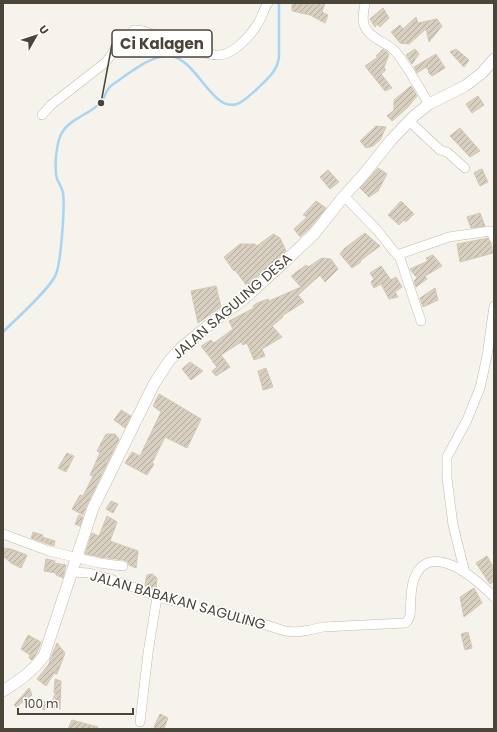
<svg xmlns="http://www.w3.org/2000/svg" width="497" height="732" viewBox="0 0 497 732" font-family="Poppins,sans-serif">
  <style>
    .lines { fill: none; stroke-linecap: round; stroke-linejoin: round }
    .stream { stroke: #a9d4f2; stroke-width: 2.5 }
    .building { fill: url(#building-hatch); stroke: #d3c7b4 }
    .minor-casing { stroke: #c2bbae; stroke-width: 10 }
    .tertiary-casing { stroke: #c2bbae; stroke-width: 12 }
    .minor { stroke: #fff; stroke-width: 9 }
    .tertiary { stroke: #fff; stroke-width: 11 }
    .labels { text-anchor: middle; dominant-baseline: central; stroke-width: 3; stroke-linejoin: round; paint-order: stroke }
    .street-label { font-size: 14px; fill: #4b4439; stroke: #fff }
    .leader { fill: none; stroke: #4b4439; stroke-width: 1.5 }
    .callout-dot { fill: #4b4439; stroke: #fff; stroke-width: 1.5 }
    .callout { fill: #fff; stroke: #4b4439; stroke-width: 1.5 }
    .callout-label { font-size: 15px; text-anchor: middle; font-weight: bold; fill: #4b4439 }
  </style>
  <defs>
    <pattern id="building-hatch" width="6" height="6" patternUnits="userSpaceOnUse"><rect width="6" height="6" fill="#d8cfc1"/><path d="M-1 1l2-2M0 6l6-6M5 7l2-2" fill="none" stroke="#b1aa9e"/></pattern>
  </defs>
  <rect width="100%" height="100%" fill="#f6f3ec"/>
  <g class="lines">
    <path class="stream" d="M 3,332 C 15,320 51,288 56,274 C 61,262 65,206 63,193 C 62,188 59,183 57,179 C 54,167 56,141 63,131 C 71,118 91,114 101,102 C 106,97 105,90 112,85 C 127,75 153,53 171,56 C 198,61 212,112 237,104 C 245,101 251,94 257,89 C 267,79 277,72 279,57 L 279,3"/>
  </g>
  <path class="building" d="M 292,3 L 313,5 L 313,3 L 325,3 L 322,12 L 328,15 L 325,23 L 310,15 L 292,11 Z
    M 383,8 L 389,18 L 380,27 L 377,24 L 375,27 L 370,19 Z
    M 416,17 L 418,23 L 437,19 L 442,26 L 429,42 L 426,29 L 409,44 L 400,43 L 391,32 L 400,25 L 403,29 Z
    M 383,49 L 389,54 L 384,68 L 386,70 L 381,74 L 392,88 L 385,91 L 365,66 L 378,57 L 376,56 Z
    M 415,49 L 419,54 L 412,64 L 406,55 Z
    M 456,49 L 469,60 L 464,67 L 450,52 Z
    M 436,54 L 445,68 L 432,76 L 428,72 L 429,71 L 426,67 L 417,73 L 414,67 Z
    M 411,86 L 417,96 L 407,108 L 392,121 L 387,116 L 394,110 L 394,100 Z
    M 478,96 L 484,105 L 472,113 L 466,104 Z
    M 376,126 L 386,127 L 380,140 L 373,146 L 366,148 L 360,141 Z
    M 460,128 L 480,151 L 470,157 L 450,136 Z
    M 378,168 L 387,174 L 378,191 L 369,197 L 360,188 Z
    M 482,169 L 488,182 L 480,186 L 474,173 L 479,170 Z
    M 328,170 L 339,182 L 330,189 L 320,177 Z
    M 316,201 L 326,208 L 309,229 L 300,237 L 294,229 L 307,217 L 303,215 Z
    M 401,201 L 414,214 L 406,222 L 404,220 L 399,225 L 388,215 Z
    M 480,213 L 485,226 L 471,228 L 467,217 Z
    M 365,233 L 380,246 L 360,261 L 361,262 L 352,268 L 340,254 L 345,248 Z
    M 273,234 L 280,238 L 286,251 L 247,286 L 235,270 L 234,271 L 224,257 L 240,244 L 255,244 L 257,246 Z
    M 488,238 L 491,243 L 493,253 L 460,262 L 457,244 Z
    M 433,255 L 442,266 L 425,276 L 427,279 L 416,287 L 414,281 L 417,278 L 410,269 L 428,261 L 426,258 Z
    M 322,258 L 331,259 L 338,269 L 325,282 L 320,275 L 298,295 L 304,302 L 282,316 L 283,317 L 272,326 L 282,337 L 262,349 L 265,356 L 254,360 L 247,343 L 243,345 L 241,342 L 221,355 L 230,367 L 216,376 L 212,371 L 217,367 L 212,361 L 213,361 L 201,346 L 211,340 L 214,343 L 233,329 L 229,321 L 254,308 L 253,306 L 257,303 L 268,299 L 269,301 L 301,287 L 291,276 L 306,265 L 308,267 Z
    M 381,266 L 391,280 L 396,277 L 402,287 L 395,292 L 398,297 L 389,299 L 381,284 L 374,288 L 371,282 L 374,279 L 370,273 Z
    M 216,286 L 221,307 L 198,323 L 191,291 Z
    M 435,288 L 438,300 L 423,307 L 420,298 Z
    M 190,362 L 203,371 L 191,380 L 182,369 Z
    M 266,368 L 273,387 L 263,390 L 258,371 Z
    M 159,394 L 201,419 L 187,448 L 165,437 L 152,463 L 154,464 L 147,475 L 125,463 L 132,452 L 140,456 L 161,412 L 153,406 Z
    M 121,410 L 131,416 L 125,428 L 114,420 Z
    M 106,434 L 115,434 L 119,439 L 87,505 L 83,515 L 72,509 L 80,495 L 83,496 L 93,476 L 90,475 L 100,453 L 97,451 Z
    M 67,453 L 74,456 L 66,472 L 58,468 Z
    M 111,501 L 118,504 L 113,513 L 106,509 Z
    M 79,515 L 83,517 L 80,526 L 75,524 Z
    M 107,516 L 117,522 L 110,541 L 138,551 L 136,568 L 129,565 L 127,561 L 124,560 L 100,557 L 85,554 L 92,533 L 99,536 Z
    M 33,532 L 43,535 L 42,537 L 55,541 L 54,546 L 31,538 Z
    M 3,548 L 11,549 L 27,555 L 21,568 L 11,563 L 3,556 Z
    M 487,556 L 494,568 L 494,581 L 490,584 L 476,563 Z
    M 46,559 L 55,561 L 54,563 L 66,565 L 63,578 L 56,575 L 56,573 L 44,571 Z
    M 152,574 L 157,578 L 156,590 L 145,585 L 147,575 Z
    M 474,588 L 482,603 L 464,617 L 460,597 Z
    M 468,632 L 472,648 L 465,650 L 461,634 Z
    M 28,635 L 41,642 L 37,653 L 32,660 L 29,658 L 30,655 L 21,649 Z
    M 57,643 L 65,653 L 57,674 L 55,674 L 56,670 L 46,686 L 37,679 L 49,664 L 50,660 Z
    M 55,679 L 61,681 L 60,709 L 53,709 L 54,696 L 56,694 L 54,693 Z
    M 29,688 L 32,695 L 16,707 L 14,705 Z
    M 45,701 L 50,707 L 44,710 L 39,706 Z
    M 160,714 L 168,718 L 164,729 L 158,729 L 154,727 Z
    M 72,720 L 98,727 L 97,729 L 68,729 Z"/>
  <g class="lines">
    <defs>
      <path id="minor" d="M 365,3 C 364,11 361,19 365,27 C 370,38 385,42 394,50 C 408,66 418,86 429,104
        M 42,115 L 51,105 L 106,62 L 120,42 L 134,30 C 145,29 156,37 166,41 C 178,45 207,56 219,55 C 233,55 250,36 257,25 C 262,18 263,10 268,3
        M 409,121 L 440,150 L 447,152 L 465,168
        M 344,196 L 377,230 L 397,255 L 449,237 L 490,231 L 492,233 L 494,238
        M 399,255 L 421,321
        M 3,534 L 49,551 L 99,563 L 123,566
        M 71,572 L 89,573 L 110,579 L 139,589 L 157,597 L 234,615 L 285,631 L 296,632 L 310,630 L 323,627 L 405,623 L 408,620 L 410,616 C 411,605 410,589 414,579 C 430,538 476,579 494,597
        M 465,573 L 453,525 L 447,478 L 447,457 L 467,420 L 480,388 L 487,356 L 494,306
        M 140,722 L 148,653 L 157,597"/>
      <path id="tertiary" d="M 3,691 C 20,680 32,672 44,656 L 93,508 L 154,384 L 169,361 L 181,348 L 209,325 L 244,299 L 281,265 L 314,234 L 344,196 L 364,174 L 391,140 L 414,116 L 429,104 L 465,86 L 482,73 L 494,59"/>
    </defs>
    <use href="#minor" class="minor-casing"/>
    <use href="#tertiary" class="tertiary-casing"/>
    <use href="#minor" class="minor"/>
    <use href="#tertiary" class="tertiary"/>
  </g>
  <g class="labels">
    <g class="street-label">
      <text transform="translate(232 306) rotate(-41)">JALAN SAGULING DESA</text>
      <text transform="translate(178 600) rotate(16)">JALAN BABAKAN SAGULING</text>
    </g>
  </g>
  <path class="leader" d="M101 103L112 44"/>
  <circle class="callout-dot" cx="101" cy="103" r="4"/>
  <rect class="callout" x="112" y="30" width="100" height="27" rx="4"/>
  <g class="callout-label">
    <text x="162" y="49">Ci Kalagen</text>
  </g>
  <rect width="497" height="732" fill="none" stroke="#4b4439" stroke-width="8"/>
  <g transform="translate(36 36) rotate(51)" stroke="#ffffff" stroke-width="3" paint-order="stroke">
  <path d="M0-3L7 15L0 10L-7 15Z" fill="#4b4439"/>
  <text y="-6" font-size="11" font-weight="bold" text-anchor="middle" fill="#4b4439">U</text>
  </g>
  <path d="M18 708v6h115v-6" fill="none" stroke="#4b4439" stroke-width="2"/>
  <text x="24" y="708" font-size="12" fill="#4b4439" stroke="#ffffff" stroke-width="3" paint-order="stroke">100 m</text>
</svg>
